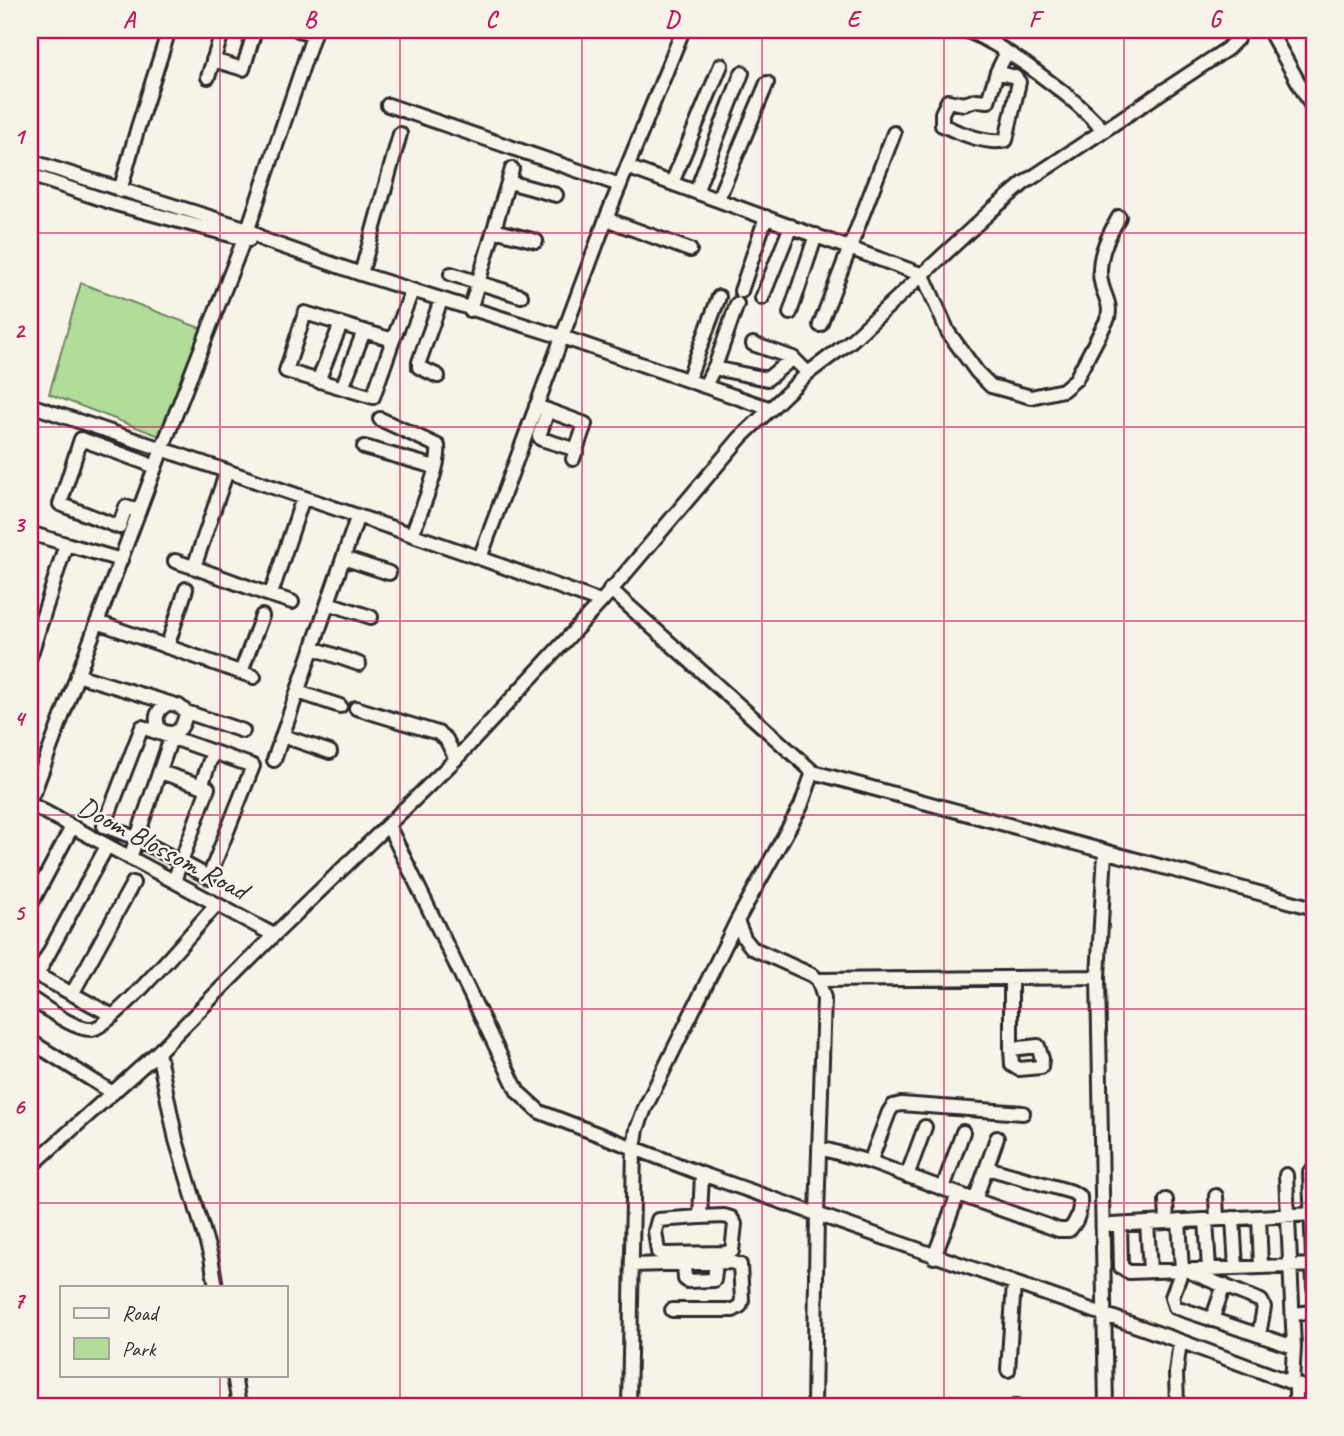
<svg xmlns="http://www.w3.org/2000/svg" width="1344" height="1436" viewBox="0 0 1344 1436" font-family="Caveat,sans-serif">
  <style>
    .green { fill: #b2dc99; stroke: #6e8462; stroke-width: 2 }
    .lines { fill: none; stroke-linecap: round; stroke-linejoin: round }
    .minor-casing { stroke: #2b2b2b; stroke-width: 18 }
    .minor { stroke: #f7f3e8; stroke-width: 12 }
    .grid { fill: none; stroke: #c2185b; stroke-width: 2; stroke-opacity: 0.55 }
    .labels { text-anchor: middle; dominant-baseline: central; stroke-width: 5; stroke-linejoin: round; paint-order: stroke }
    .street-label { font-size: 28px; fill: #2b2b2b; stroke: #f7f3e8 }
    .neatline { fill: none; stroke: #c2185b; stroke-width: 2.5 }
    .grid-label { font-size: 23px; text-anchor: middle; font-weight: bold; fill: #c2185b }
  </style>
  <rect width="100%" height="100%" fill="#f7f3e8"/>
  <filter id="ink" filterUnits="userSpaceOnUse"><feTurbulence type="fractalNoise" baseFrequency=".0143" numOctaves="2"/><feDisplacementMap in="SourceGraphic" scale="14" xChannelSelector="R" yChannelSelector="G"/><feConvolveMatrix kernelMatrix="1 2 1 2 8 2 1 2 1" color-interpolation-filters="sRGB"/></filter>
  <g filter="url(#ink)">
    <path class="green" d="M 81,283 L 203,329 L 162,437 L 49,394 Z"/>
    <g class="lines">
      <defs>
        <path id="minor" d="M 298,30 L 313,34
          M 965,30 C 989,39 1007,52 1028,66 C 1058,88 1079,103 1104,131
          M 1269,30 L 1314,110
          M 213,60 L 243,69 L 255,30
          M 997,72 L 988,101 L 976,100 L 964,104 L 948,101 L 942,113 L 942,125 C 958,133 989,145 1006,140 L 1019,82 L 1015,77 L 997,72 L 1007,52
          M 208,77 L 223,30
          M 388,105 L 620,185
          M 30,161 L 248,229 L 264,240 L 361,274 L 562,337 L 771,409
          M 627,167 L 923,275 L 948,332 L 977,372 L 991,386 L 1031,397 L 1063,390 L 1076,379 L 1108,318 C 1111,305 1106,299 1102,286 C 1095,261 1107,238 1119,217
          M 30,175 L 116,204 L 249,240
          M 509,182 L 556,195
          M 672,183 L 721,65
          M 120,191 L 138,127 L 169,30
          M 696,192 L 742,73
          M 718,199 L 767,83
          M 606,219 L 690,250
          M 494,230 L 536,241
          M 361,274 L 400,134
          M 451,274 L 521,296
          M 741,291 L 766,217
          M 762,298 L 791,226
          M 470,310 L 512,169
          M 790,313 L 816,235
          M 820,325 L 894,133
          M 393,340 L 373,397 L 286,371 L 305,313 L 393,340 L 412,291
          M 753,344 L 793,358 L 808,373
          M 714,368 L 767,379 L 793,358
          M 438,376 L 419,367 L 419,362 L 441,300
          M 688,380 L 719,297
          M 318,381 L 341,324
          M 705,386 L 716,364 L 737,304
          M 342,388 L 364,331
          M 30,405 L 162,449 L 248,229 L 315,30
          M 536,406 L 585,424 L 573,459
          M 548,410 L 539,436 L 541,439 L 577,450
          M 380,419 L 438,446 C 441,467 419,514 412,535
          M 364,447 L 435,467
          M 227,471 L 195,564 L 196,568 L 267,594 L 272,591 L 303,498
          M 139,511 L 126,507 L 119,527 L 60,504 L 78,448 L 81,439 L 146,463 L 155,468
          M 30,533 L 66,544
          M 343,558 L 389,573
          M 480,558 L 601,602
          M 175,561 L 196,568
          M 610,589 L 813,772 L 801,806 L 737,921 L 744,938 L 752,948 L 812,975 L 818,980 L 824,998 L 817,1215 L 814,1406
          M 267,594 L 292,602
          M 328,603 L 371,617
          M 97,622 L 254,677
          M 167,647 L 186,589
          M 313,648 L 359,664
          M 30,657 L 66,544 L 121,560
          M 241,672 L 262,616
          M 77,675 L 179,706 L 186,712 L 243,731
          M 298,692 L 340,706
          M 168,704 C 157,709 154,718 159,729 C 175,739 184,729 186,712
          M 356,708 L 438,733 L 446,739 L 456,759
          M 142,727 L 253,766 L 209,877 L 136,838 L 104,826 Z
          M 283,736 L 330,752
          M 274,760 L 357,518
          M 160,772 L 208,788 L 174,881
          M 813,772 L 1314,908
          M 201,786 L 213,752
          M 30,798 L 35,789 L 162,449 L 480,558 L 606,219 L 683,30
          M 30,804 L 274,935
          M 388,825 L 518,1092 L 540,1112 L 702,1174 L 1180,1341 L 1314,1391
          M 130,858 L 171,738
          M 30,906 L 72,827
          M 30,971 L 113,1016
          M 37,975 L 107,846
          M 1098,977 L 1105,852
          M 1011,979 L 1011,1049 L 1012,1065 L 1019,1069 L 1041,1067 L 1042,1059 L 1038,1046 L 1011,1049
          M 818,980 L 1098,977 L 1106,1406
          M 72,994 L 133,883
          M 30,998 C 45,1007 74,1030 92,1029 C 113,1027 197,926 217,904
          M 30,1041 L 113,1093
          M 158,1052 L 176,1140 L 211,1257 L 216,1287
          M 820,1148 L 870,1162
          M 30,1167 L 158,1052 L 274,935 L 456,759 L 601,602 L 741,437 L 808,373 L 852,340 L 992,210 L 1024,183 L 1227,49 L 1237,39 L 1231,30
          M 1310,1172 L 1314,1288
          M 1286,1175 L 1294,1347 L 1292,1383
          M 907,1176 L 925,1127
          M 943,1188 L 963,1132
          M 958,1194 L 870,1162 L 889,1112 L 893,1106 L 901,1104 L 1023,1113
          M 1216,1196 L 1217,1219
          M 975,1200 L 997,1138
          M 1166,1200 L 1167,1222
          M 700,1217 L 658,1220 L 655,1231 L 658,1252 L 665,1254 L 725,1253 L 732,1251 L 735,1224 L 731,1218 L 724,1216 L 700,1217 L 702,1174
          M 1259,1217 L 1261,1267
          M 1233,1218 L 1236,1268
          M 1206,1220 L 1209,1269
          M 1179,1221 L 1182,1270 L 1172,1297 L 1175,1307 L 1294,1347
          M 1147,1223 L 1150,1271
          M 1112,1225 L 1314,1214
          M 1120,1225 L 1121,1267 L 1129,1272 L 1314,1265
          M 934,1257 L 958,1194 L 1059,1230 L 1069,1230 C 1078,1221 1081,1210 1080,1197 L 1072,1192 L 987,1168
          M 684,1264 L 685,1279 L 688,1281 L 714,1280 L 716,1263
          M 632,1265 L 731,1262 L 740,1265 L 742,1300 L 740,1306 L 733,1310 L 672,1310
          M 1190,1272 L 1261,1301 L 1264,1307 L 1259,1335
          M 1293,1314 L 1314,1312
          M 1212,1320 L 1224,1285
          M 1008,1370 L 1014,1284
          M 234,1375 L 239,1406
          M 629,1406 L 634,1148 L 637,1129 L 645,1108 L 737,921
          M 1016,1406 L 1017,1406
          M 1177,1406 L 1176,1373 L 1180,1341
          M 1296,1406 L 1296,1385"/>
      </defs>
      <use href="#minor" class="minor-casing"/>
      <use href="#minor" class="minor"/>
    </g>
  </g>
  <path class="grid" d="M 220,30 L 220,1287M 400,30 L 400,1406M 582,30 L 582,1406M 762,30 L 762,1406M 944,30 L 944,1406M 1124,30 L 1124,1406M 30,233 L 1314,233M 30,427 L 1314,427M 30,621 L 1314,621M 30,815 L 1314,815M 30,1009 L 1314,1009M 30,1203 L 1314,1203M 220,1375 L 220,1406"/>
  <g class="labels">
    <g class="street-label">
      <text transform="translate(163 848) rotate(28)">Doom Blossom Road</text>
    </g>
  </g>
  <rect width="1344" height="1436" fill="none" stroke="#f7f3e8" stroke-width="77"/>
  <rect x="60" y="1286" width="228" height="91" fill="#f7f3e8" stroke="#a5a39c" stroke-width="2"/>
  <rect x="74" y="1308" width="35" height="10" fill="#f7f3e8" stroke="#a5a39c" stroke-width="2"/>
  <text x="122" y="1320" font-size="21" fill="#2b2b2b">Road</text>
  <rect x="74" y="1338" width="35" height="21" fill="#b2dc99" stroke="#a5a39c" stroke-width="2"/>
  <text x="122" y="1356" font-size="21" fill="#2b2b2b">Park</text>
  <rect x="38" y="38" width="1268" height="1360" class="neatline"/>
  <g class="grid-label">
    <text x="129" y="27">A</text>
    <text x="310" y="27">B</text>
    <text x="491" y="27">C</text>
    <text x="672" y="27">D</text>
    <text x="853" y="27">E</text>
    <text x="1034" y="27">F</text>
    <text x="1215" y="27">G</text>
    <text x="19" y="144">1</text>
    <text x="19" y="338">2</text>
    <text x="19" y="532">3</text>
    <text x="19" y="726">4</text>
    <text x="19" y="920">5</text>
    <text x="19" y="1114">6</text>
    <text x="19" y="1308">7</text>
  </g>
</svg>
